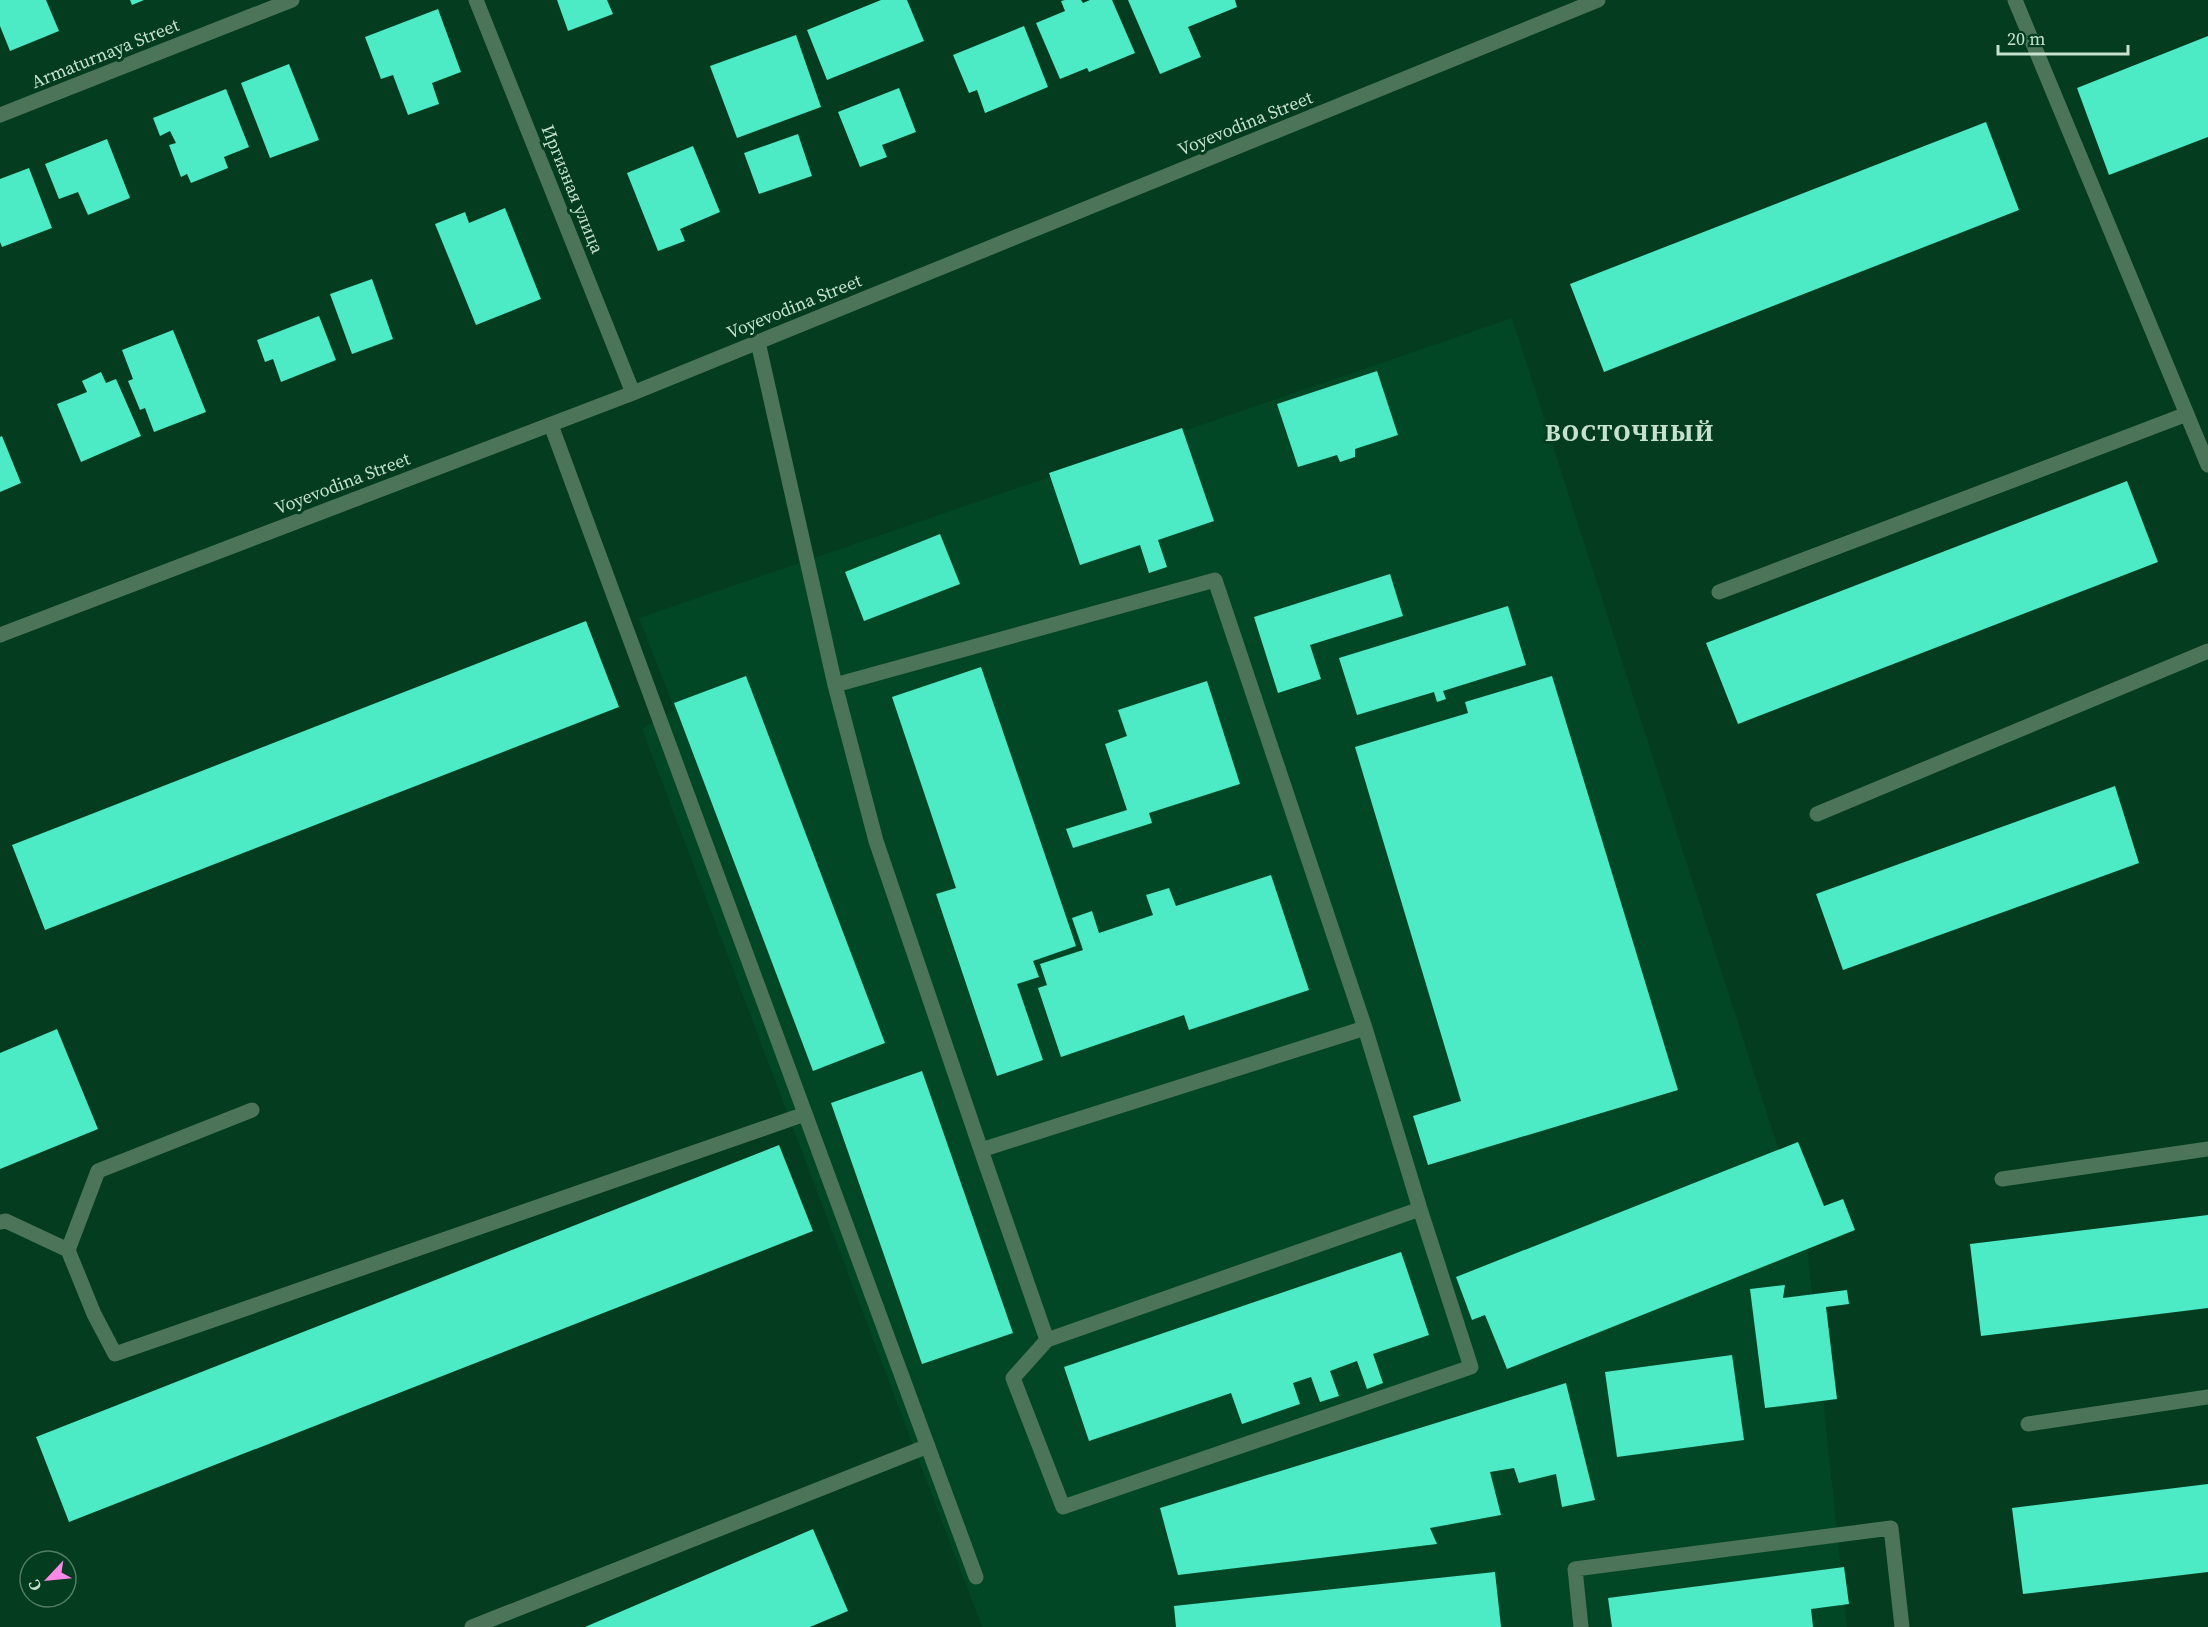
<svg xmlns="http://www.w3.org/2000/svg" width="2208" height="1627" viewBox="0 0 2208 1627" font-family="'Source Serif 4',serif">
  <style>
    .built { fill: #024725 }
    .building { fill: #4deac6 }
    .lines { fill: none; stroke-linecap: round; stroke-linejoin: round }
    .minor { stroke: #4b7458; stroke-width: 15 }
    .labels { text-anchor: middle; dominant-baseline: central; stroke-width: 6; stroke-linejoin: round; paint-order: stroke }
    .street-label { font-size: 18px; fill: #c6e1ce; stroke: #033c1f }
    .district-label { font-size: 24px; font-weight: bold; letter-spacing: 1.5px; fill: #c6e1ce; stroke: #033c1f }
  </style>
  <rect width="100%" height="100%" fill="#033c1f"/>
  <path class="built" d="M 1512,318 L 1806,1235 L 1847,1627 L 982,1627 L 642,729 L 675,710 L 639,618 Z"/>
  <path class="building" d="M 0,0 L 46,0 L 59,31 L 10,51 L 0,26 Z
    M 130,0 L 144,0 L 132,5 Z
    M 557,0 L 607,0 L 613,14 L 568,31 Z
    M 881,0 L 907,0 L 924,41 L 827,80 L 807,30 Z
    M 1065,0 L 1081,0 L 1083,3 L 1090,0 L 1112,0 L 1135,53 L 1089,72 L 1087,68 L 1060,79 L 1036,23 L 1065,11 L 1061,1 Z
    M 1128,0 L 1235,0 L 1237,7 L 1188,27 L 1201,57 L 1160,74 Z
    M 438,9 L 461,72 L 432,83 L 439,104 L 408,115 L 393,75 L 381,79 L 365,37 Z
    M 1024,26 L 1048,87 L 985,113 L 977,90 L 969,93 L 953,55 Z
    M 796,35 L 821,107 L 737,138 L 710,66 Z
    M 2208,36 L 2208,137 L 2109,175 L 2077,88 Z
    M 289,64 L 319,140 L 270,158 L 241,83 Z
    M 899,88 L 916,132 L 882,145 L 887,157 L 860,167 L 838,112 Z
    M 226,89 L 249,147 L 224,157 L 228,168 L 191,183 L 187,174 L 181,177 L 169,145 L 176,143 L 170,131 L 160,136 L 153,118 Z
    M 1986,122 L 2019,210 L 1604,372 L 1570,284 Z
    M 798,134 L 812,176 L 759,194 L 744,153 Z
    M 107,139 L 130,198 L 88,215 L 78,192 L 59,199 L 45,164 Z
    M 693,146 L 720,212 L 680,229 L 685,241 L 658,251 L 627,173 Z
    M 29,168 L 52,228 L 2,247 L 0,242 L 0,179 Z
    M 505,208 L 541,299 L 476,325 L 435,224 L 465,212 L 469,223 Z
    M 372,279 L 393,339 L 352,354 L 330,294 Z
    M 319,316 L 336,360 L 281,382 L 273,359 L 265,362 L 257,340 Z
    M 173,330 L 206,412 L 154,432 L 145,408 L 140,410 L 128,381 L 133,379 L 122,350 Z
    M 1377,371 L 1398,435 L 1355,449 L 1355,457 L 1340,462 L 1337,455 L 1298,467 L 1277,404 Z
    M 101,372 L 106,383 L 116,379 L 141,436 L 81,462 L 57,404 L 87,392 L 82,381 Z
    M 1182,428 L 1214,521 L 1158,540 L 1167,567 L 1149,573 L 1140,545 L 1080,565 L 1049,473 Z
    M 2,436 L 21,483 L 0,492 L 0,437 Z
    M 2127,481 L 2158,562 L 1738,724 L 1706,643 Z
    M 940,534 L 960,584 L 864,621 L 845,572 Z
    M 1390,574 L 1403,616 L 1310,645 L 1321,679 L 1278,693 L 1254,617 Z
    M 1508,606 L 1526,665 L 1443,691 L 1446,699 L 1437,702 L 1434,692 L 1357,715 L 1339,658 Z
    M 586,621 L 619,707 L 45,930 L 12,845 Z
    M 981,667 L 1076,946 L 1033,961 L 1039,977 L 1017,984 L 1043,1060 L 997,1076 L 936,894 L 956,888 L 892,697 Z
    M 746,676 L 885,1043 L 813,1071 L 674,703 Z
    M 1552,676 L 1678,1090 L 1428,1165 L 1413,1116 L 1461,1101 L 1355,747 L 1468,713 L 1465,702 Z
    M 1207,681 L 1240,784 L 1149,813 L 1152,823 L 1073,848 L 1066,829 L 1127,810 L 1105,744 L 1127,736 L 1118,710 Z
    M 2115,786 L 2139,863 L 1843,970 L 1816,894 Z
    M 1271,875 L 1309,990 L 1189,1030 L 1184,1015 L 1061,1057 L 1038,988 L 1047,985 L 1040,964 L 1083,950 L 1072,918 L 1092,911 L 1099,933 L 1153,915 L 1146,895 L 1169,888 L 1176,906 Z
    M 57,1029 L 98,1129 L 0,1169 L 0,1053 Z
    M 922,1071 L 1013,1333 L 922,1364 L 831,1103 Z
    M 1798,1142 L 1824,1206 L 1843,1199 L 1855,1230 L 1507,1369 L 1485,1315 L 1472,1320 L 1456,1277 Z
    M 779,1145 L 813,1231 L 69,1522 L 36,1437 Z
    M 2208,1215 L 2208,1308 L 1981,1336 L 1970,1244 Z
    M 1401,1252 L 1429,1335 L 1373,1354 L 1383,1383 L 1367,1389 L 1357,1361 L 1330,1371 L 1339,1396 L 1320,1402 L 1311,1377 L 1293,1383 L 1300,1404 L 1242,1424 L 1231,1393 L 1089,1441 L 1064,1367 Z
    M 1785,1285 L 1783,1298 L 1847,1290 L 1849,1304 L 1826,1307 L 1837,1399 L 1765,1408 L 1750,1289 Z
    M 1732,1355 L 1744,1440 L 1617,1457 L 1605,1372 Z
    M 1566,1383 L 1595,1500 L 1562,1507 L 1556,1474 L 1519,1483 L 1514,1468 L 1490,1472 L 1501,1515 L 1430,1528 L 1437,1544 L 1178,1575 L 1160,1508 Z
    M 2208,1484 L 2208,1572 L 2023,1594 L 2012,1508 Z
    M 813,1529 L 848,1611 L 810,1627 L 585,1627 Z
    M 1844,1567 L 1849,1604 L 1811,1609 L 1813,1627 L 1612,1627 L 1608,1598 Z
    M 1495,1572 L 1501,1627 L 1176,1627 L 1174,1606 Z"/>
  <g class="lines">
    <path class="minor" d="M 476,0 L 633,393
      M 2015,0 L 2208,465
      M 0,115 L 292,0
      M 758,342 L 835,685 L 876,841 L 981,1150 L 1365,1028 L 1215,580 L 835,685
      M 551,425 L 976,1577
      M 1719,592 L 2187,414
      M 0,635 L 633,393 L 1598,0
      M 1817,814 L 2208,651
      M 252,1110 L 98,1171 L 68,1250 L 94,1314 L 115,1354 L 805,1114
      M 981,1150 L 1047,1340 L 1420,1209 L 1365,1028
      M 2002,1179 L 2208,1149
      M 0,1222 L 6,1221 L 68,1250
      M 1047,1340 L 1013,1378 L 1063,1507 L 1471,1367 L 1420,1209
      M 2028,1424 L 2208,1397
      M 472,1627 L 928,1446
      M 1581,1627 L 1575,1569 L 1891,1528 L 1902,1627"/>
  </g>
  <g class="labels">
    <g class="street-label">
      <text transform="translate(105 53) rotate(-22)">Armaturnaya Street</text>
      <text transform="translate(1245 123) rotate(-22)">Voyevodina Street</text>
      <text transform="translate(573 189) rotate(68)">Иргизная улица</text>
      <text transform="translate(794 306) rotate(-22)">Voyevodina Street</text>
      <text transform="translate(342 483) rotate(-21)">Voyevodina Street</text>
    </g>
    <g class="district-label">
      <text x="1630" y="432">ВОСТОЧНЫЙ</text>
    </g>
  </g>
  <g transform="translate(48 1579) rotate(244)"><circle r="28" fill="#033c1f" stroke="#517e65" stroke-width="1.5"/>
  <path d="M0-4.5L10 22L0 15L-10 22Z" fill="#fb87e6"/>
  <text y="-9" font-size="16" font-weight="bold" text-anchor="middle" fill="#c6e1ce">С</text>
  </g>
  <path d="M1998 45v9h130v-9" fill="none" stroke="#c6e1ce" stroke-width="3"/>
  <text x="2007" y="45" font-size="18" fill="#c6e1ce" stroke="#033c1f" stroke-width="4.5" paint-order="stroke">20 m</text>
</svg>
